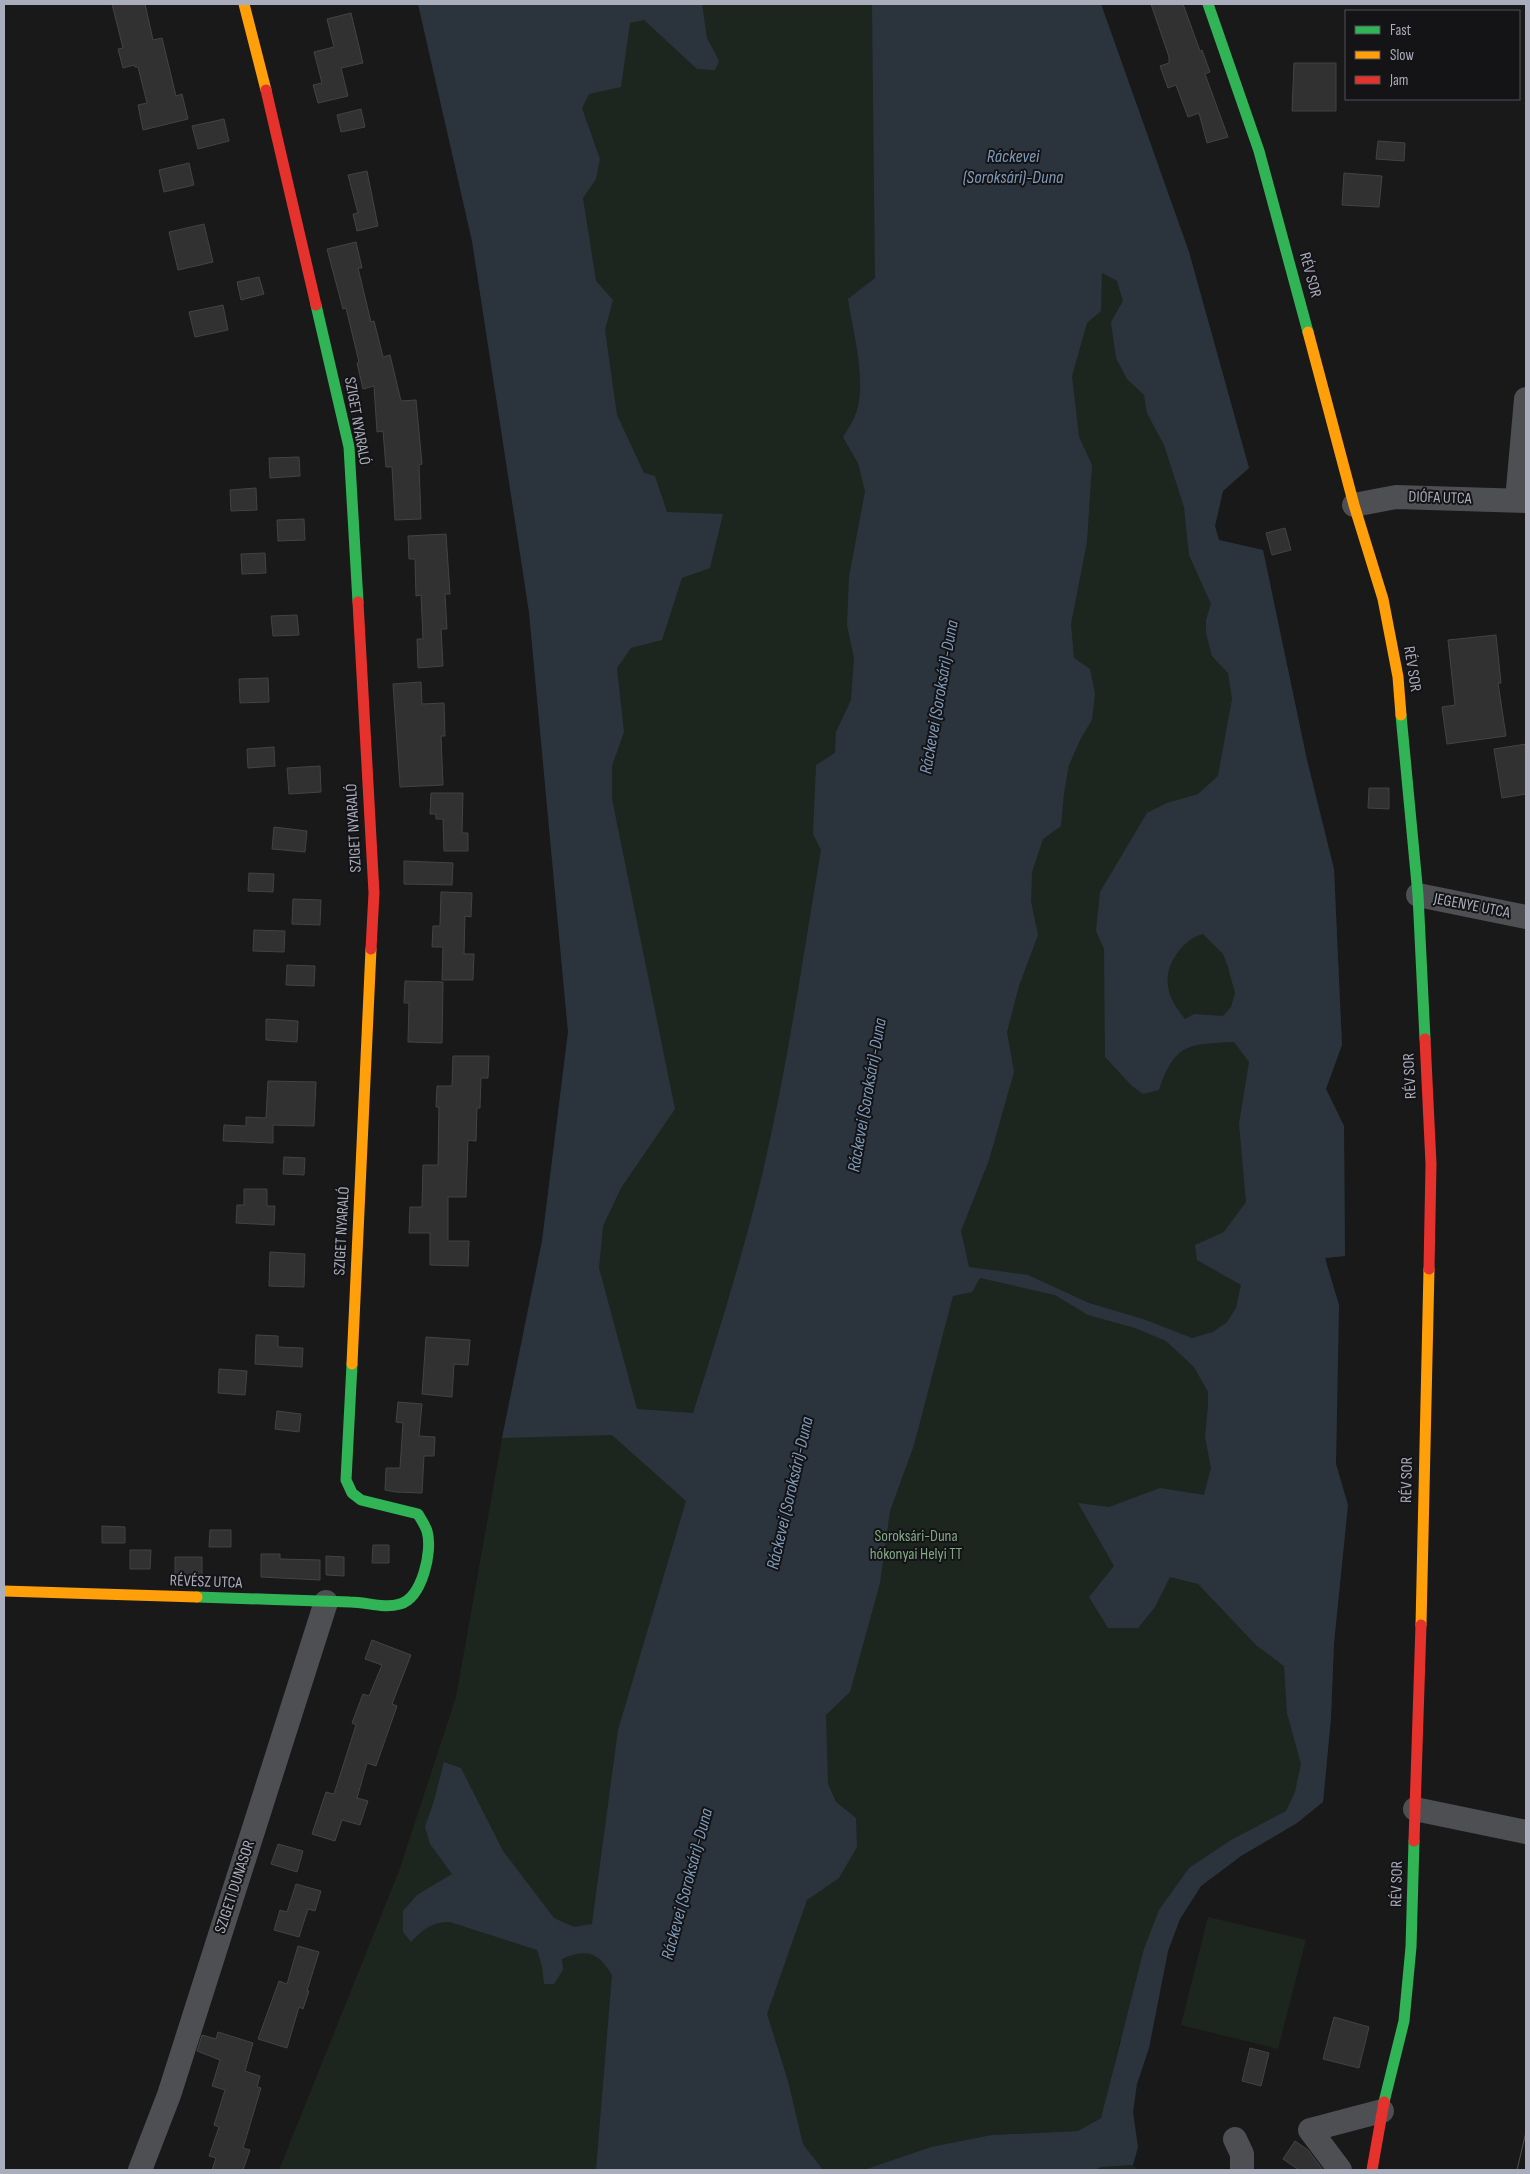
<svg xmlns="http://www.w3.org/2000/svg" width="1530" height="2174" viewBox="0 0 1530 2174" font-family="'Sofia Sans Condensed',sans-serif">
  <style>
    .green { fill: #1d251f }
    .water { fill: #2b343d; fill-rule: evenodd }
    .building { fill: #313132; stroke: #424346 }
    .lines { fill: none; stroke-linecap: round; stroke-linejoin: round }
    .street { stroke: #4e4f53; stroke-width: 24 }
    .fast { stroke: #30b455; stroke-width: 11 }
    .slow { stroke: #ff9f0a; stroke-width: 11 }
    .jam { stroke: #e5322d; stroke-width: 11 }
    .tram { stroke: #4e4f52; stroke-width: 1 }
    .labels { text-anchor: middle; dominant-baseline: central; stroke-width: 4; stroke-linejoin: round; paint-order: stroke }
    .street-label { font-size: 16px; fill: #aaaebc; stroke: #141316 }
    .park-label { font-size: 16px; fill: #7fa984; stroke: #141316 }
    .water-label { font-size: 18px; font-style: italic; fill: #7e9bba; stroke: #141316 }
  </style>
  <rect width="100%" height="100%" fill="#19191a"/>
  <path class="green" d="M 418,4 L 1101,4 L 1189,252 L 1249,468 L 1223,491 L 1215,526 L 1219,540 L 1263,550 L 1307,760 L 1334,869 L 1342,1045 L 1326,1089 L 1344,1126 L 1345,1256 L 1325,1258 L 1339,1305 L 1336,1464 L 1348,1505 L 1334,1643 L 1331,1718 L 1323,1802 L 1297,1823 L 1241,1856 L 1201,1886 L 1180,1919 L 1168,1951 L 1149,2048 L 1120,2040 L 1102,2117 L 1079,2131 L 993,2135 L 1045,2170 L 279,2170 L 399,1871 L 456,1697 L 502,1438 L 542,1241 L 568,1032 L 529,612 L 472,241 Z
    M 1208,1917 L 1306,1940 L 1278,2049 L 1181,2025 Z
    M 1133,2165 L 1138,2170 L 1095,2170 L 1101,2167 Z"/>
  <path class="water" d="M 418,4 L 702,4 L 707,38 L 719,61 L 715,70 L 697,69 L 644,20 L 630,23 L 621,87 L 589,94 L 582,108 L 600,159 L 596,179 L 583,198 L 596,281 L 613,300 L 605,330 L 617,415 L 644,473 L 655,476 L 667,512 L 723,514 L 710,568 L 682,578 L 662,640 L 631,648 L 617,668 L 624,732 L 612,766 L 612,799 L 675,1109 L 621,1188 L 603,1226 L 599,1268 L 637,1409 L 693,1413 C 717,1338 740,1264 759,1188 C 786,1077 802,963 821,850 L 813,834 L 816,765 L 835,753 L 836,732 L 851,700 L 854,658 L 847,625 L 849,577 L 865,491 L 858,463 L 843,437 C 847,430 852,423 855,416 C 868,384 853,332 848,299 L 875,278 L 872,4 L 1101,4 L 1189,252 L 1249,468 L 1223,491 L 1215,526 L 1219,540 L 1263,550 L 1307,760 L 1334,869 L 1342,1045 L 1326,1089 L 1344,1126 L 1345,1256 L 1325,1258 L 1339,1305 L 1336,1464 L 1348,1505 L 1334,1643 L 1331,1718 L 1323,1802 L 1297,1823 L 1241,1856 L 1201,1886 L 1180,1919 L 1168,1951 L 1149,2048 L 1137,2084 L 1133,2112 L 1138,2147 L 1133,2165 L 1101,2167 L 1095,2170 L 864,2170 L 931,2147 L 992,2135 L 1078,2131 L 1101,2118 L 1144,1949 L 1159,1910 L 1189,1868 L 1231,1840 L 1286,1811 L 1295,1792 L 1301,1764 L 1287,1713 L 1284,1666 L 1256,1645 L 1198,1584 L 1170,1577 L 1155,1607 L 1138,1628 L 1108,1628 L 1089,1597 L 1114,1566 L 1078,1503 L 1109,1507 L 1160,1488 L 1204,1495 L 1211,1468 L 1205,1437 L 1208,1406 L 1208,1392 L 1194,1367 L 1166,1341 L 1135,1328 L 1088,1315 L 1055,1295 L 980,1278 L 972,1292 L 953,1296 L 914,1445 L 890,1511 L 880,1583 L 850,1692 L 826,1715 L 828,1784 L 836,1802 L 856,1818 L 857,1847 L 839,1878 L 807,1900 L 767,2014 L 788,2081 L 803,2144 L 823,2170 L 596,2170 L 612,1975 C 599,1952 586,1948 562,1959 L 563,1970 L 554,1984 L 544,1984 L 542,1966 L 537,1950 L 450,1922 C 431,1922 424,1929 411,1942 L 403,1932 L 403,1911 L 417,1895 L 452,1874 L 430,1844 L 425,1827 L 434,1801 L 444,1762 L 461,1768 L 503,1851 L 554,1918 L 574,1927 L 592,1924 L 618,1730 L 686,1501 L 612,1435 L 502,1438 L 542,1241 L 568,1032 L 529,612 L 472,241 ZM 1102,273 L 1117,281 L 1123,301 L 1111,322 L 1116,358 L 1127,379 L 1144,395 L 1147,413 L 1164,445 L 1184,507 L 1189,555 L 1211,604 L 1206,620 L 1206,633 L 1212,656 L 1228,673 L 1232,699 L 1218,776 L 1198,794 L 1167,803 L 1147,813 L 1100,892 L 1096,931 L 1104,949 L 1105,1057 L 1132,1086 L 1143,1094 L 1159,1090 C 1175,1043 1188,1044 1234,1042 L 1249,1062 L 1239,1124 L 1246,1202 L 1224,1232 L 1195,1245 L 1197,1260 L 1241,1285 L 1236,1308 L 1227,1322 L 1213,1332 L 1192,1338 L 1143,1319 L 1089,1303 L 1028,1275 L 969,1267 L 961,1231 L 989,1160 L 1014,1072 L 1007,1032 L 1019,986 L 1038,935 L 1031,901 L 1032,872 L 1043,839 L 1061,826 L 1064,793 L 1069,765 L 1081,738 L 1092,720 L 1095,694 L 1090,669 L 1074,658 L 1071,624 L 1087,542 L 1092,465 L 1079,437 L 1072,376 L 1087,323 L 1101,311 ZM 1203,934 L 1223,954 L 1228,967 L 1235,993 L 1231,1007 L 1223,1016 L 1194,1014 L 1185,1019 C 1167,998 1160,976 1178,952 C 1185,943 1192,937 1203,934 Z"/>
  <path class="building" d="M 112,4 L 145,4 L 153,40 L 162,38 L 176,96 L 182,94 L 188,119 L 143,130 L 138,105 L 147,103 L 138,67 L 135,67 L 134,65 L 123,68 L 118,49 L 123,48 Z
    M 1151,4 L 1183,4 L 1200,51 L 1202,50 L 1210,72 L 1205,74 L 1228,137 L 1207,143 L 1199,113 L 1188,117 L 1176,85 L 1168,88 L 1160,66 L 1169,63 L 1169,57 Z
    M 351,13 L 363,63 L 341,68 L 348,96 L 318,103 L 313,85 L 322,83 L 314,52 L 334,47 L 327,19 Z
    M 1294,63 L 1336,63 L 1336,111 L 1292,111 Z
    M 361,109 L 365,127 L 341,132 L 337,115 Z
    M 224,119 L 229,141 L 198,149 L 192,126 Z
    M 1378,141 L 1405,143 L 1404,161 L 1376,159 Z
    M 189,163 L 194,185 L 164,192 L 159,170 Z
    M 367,171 L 378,226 L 357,231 L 353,214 L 358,213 L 348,175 Z
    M 1344,173 L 1382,176 L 1379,207 L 1342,205 Z
    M 204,224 L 213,262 L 178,270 L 169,232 Z
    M 356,242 L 362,268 L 358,268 L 371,322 L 374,321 L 383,357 L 390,355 L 401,401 L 416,400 L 422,464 L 419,465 L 421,519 L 395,520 L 392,467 L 386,467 L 383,431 L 377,432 L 374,386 L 363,389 L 357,363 L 359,362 L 346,308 L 343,309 L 327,249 Z
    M 259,277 L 264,294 L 241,300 L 237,282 Z
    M 223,305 L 228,330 L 195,337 L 189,312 Z
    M 299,457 L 300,476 L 270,478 L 269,458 Z
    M 256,488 L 257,510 L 231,511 L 230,490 Z
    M 304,519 L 305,540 L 278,541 L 277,520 Z
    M 1285,528 L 1291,550 L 1272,555 L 1266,533 Z
    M 446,534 L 450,594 L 445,594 L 447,629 L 441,629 L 443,666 L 418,668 L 417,639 L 423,639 L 421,595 L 416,596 L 415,559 L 409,559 L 408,536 Z
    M 265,553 L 266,573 L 242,574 L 241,554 Z
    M 297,615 L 299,635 L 273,636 L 271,616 Z
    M 1496,635 L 1501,683 L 1498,683 L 1506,736 L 1447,744 L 1442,707 L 1455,705 L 1448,640 Z
    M 268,678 L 269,702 L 240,703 L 239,679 Z
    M 421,682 L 422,704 L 444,703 L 445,736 L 441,736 L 443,785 L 400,787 L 393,684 Z
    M 1526,744 L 1526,794 L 1502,798 L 1494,749 Z
    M 274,747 L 275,766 L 248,768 L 247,749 Z
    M 320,766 L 321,792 L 289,794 L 287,768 Z
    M 1369,788 L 1389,788 L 1389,809 L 1368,808 Z
    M 431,793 L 463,793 L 462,833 L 468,833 L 468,851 L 444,851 L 443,819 L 436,819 L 436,814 L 430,814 Z
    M 274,827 L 307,831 L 305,852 L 272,849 Z
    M 404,861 L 453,863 L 452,885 L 404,884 Z
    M 249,873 L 274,874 L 273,892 L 248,891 Z
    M 441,892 L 472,893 L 471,917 L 465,916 L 464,954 L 474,954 L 473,980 L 442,980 L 443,947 L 432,947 L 433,926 L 440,926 Z
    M 293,899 L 321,900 L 320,925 L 292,924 Z
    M 254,930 L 285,931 L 284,952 L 253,951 Z
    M 287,965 L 315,966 L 314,986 L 286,985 Z
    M 405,981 L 443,982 L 442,1043 L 408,1042 L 409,1003 L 404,1003 Z
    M 266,1019 L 298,1021 L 297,1042 L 266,1040 Z
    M 453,1056 L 489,1056 L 488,1078 L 481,1078 L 480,1108 L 477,1108 L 476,1141 L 468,1140 L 466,1197 L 448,1197 L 448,1241 L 469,1241 L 468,1266 L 430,1265 L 430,1233 L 409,1233 L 410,1207 L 422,1207 L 423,1165 L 438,1165 L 439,1107 L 436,1107 L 437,1086 L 452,1086 Z
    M 268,1081 L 316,1082 L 314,1126 L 273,1125 L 273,1143 L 223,1141 L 224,1125 L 246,1126 L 246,1117 L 266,1118 Z
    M 284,1157 L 305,1158 L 304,1175 L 283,1174 Z
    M 244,1189 L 267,1189 L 267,1206 L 275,1206 L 274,1225 L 236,1223 L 237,1205 L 244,1205 Z
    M 270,1252 L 305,1254 L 304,1287 L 269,1286 Z
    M 256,1335 L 278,1336 L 278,1347 L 303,1348 L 302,1367 L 255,1364 Z
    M 426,1337 L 470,1340 L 468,1365 L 454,1364 L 452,1397 L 422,1394 Z
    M 219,1369 L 247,1371 L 245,1395 L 218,1393 Z
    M 398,1402 L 422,1404 L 419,1436 L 435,1437 L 434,1456 L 424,1456 L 422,1493 L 396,1492 L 385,1490 L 386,1468 L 400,1468 L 403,1423 L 396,1422 Z
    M 277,1411 L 301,1414 L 299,1432 L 275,1429 Z
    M 102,1526 L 125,1527 L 125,1543 L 102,1543 Z
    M 210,1530 L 231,1530 L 231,1547 L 209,1547 Z
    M 373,1545 L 389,1545 L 389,1563 L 372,1563 Z
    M 130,1550 L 151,1550 L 150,1569 L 130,1569 Z
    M 261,1554 L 280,1554 L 280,1559 L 320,1560 L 320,1580 L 261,1577 Z
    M 326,1556 L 344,1557 L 344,1576 L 326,1575 Z
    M 175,1557 L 202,1557 L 202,1575 L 175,1574 Z
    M 372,1640 L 411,1655 L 392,1704 L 397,1706 L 376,1766 L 367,1763 L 357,1798 L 368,1801 L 360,1825 L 342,1820 L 335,1841 L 312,1834 L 326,1792 L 334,1794 L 356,1725 L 352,1723 L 363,1694 L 369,1696 L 382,1665 L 365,1659 Z
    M 278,1844 L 303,1851 L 297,1872 L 271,1864 Z
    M 296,1884 L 321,1891 L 315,1911 L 308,1909 L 299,1937 L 274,1930 L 280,1910 L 287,1912 Z
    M 298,1946 L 319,1952 L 307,1991 L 309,1991 L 303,2009 L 299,2007 L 287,2048 L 258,2039 L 279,1981 L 287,1984 Z
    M 1334,2017 L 1369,2027 L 1359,2068 L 1323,2059 Z
    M 218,2032 L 253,2043 L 245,2071 L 260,2076 L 257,2087 L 261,2088 L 243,2148 L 250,2150 L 243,2170 L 212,2170 L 216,2158 L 209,2156 L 219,2127 L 214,2125 L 225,2090 L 212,2086 L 220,2060 L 197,2051 L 202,2035 L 216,2039 Z
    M 1250,2048 L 1269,2053 L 1261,2086 L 1242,2081 Z
    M 1295,2141 L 1308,2150 L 1323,2170 L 1299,2170 L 1283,2159 Z"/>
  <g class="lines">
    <path class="street" d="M 1517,500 L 1526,399
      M 1354,505 L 1396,497 L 1526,501
      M 1418,895 L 1526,917
      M 1415,1809 L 1526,1832
      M 1235,2139 L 1242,2154 L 1242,2170
      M 140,2170 L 169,2095 L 326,1602
      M 1340,2170 L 1310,2130 L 1382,2111"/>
    <path class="fast" d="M 1208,4 L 1259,151 L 1308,332
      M 316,305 L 349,447 L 358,602
      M 1401,715 L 1418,895 L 1425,1039
      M 197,1597 C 248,1599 299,1600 350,1602 C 367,1602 383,1609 400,1604 C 422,1598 433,1551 427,1531 C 425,1525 421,1519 418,1514 L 361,1500 L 352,1493 L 346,1480 L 352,1364
      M 1384,2102 L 1404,2021 L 1411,1947 L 1414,1841"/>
    <path class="slow" d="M 244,4 L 266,90
      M 1308,332 L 1354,505 L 1383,599 L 1398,677 L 1401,715
      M 352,1364 L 371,949
      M 4,1591 L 197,1597
      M 1421,1625 L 1429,1269"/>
    <path class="jam" d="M 266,90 L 316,305
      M 358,602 L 374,893 L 371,949
      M 1425,1039 L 1431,1164 L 1429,1269
      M 1414,1841 L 1421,1625
      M 1372,2170 L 1384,2102"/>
    <path class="tram" d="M 1517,2170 L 1526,2132"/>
  </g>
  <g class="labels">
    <g class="street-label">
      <text transform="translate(1310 275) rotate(75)">RÉV SOR</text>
      <text transform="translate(357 421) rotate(80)">SZIGET NYARALÓ</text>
      <text transform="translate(1440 498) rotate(2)">DIÓFA UTCA</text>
      <text transform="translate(1412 669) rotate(81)">RÉV SOR</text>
      <text transform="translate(354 828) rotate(-93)">SZIGET NYARALÓ</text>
      <text transform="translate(1472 906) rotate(11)">JEGENYE UTCA</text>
      <text transform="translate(1410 1076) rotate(-93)">RÉV SOR</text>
      <text transform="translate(342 1231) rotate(-87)">SZIGET NYARALÓ</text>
      <text transform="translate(1407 1480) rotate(-89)">RÉV SOR</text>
      <text transform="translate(206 1582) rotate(2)">RÉVÉSZ UTCA</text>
      <text transform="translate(1397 1884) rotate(-89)">RÉV SOR</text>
      <text transform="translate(235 1887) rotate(-72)">SZIGETI DUNASOR</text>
    </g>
    <g class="park-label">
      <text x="916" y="1536">Soroksári-Duna<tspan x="916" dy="18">hókonyai Helyi TT</tspan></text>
    </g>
    <g class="water-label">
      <text x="1013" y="156">Ráckevei<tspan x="1013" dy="21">(Soroksári)-Duna</tspan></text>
      <text transform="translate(939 697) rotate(-80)">Ráckevei (Soroksári)-Duna</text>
      <text transform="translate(867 1095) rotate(-80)">Ráckevei (Soroksári)-Duna</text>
      <text transform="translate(790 1493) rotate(-77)">Ráckevei (Soroksári)-Duna</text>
      <text transform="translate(687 1884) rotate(-75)">Ráckevei (Soroksári)-Duna</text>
    </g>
  </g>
  <rect width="1530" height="2174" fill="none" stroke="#aaaebc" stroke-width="10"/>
  <rect x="1345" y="10" width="175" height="90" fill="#141316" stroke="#505158"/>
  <rect x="1355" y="26" width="25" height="8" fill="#30b455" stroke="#505158"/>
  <text x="1390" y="35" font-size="15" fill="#aaaebc">Fast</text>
  <rect x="1355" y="51" width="25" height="8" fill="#ff9f0a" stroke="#505158"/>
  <text x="1390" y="60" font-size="15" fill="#aaaebc">Slow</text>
  <rect x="1355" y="76" width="25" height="8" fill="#e5322d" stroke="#505158"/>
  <text x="1390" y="85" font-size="15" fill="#aaaebc">Jam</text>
</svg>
